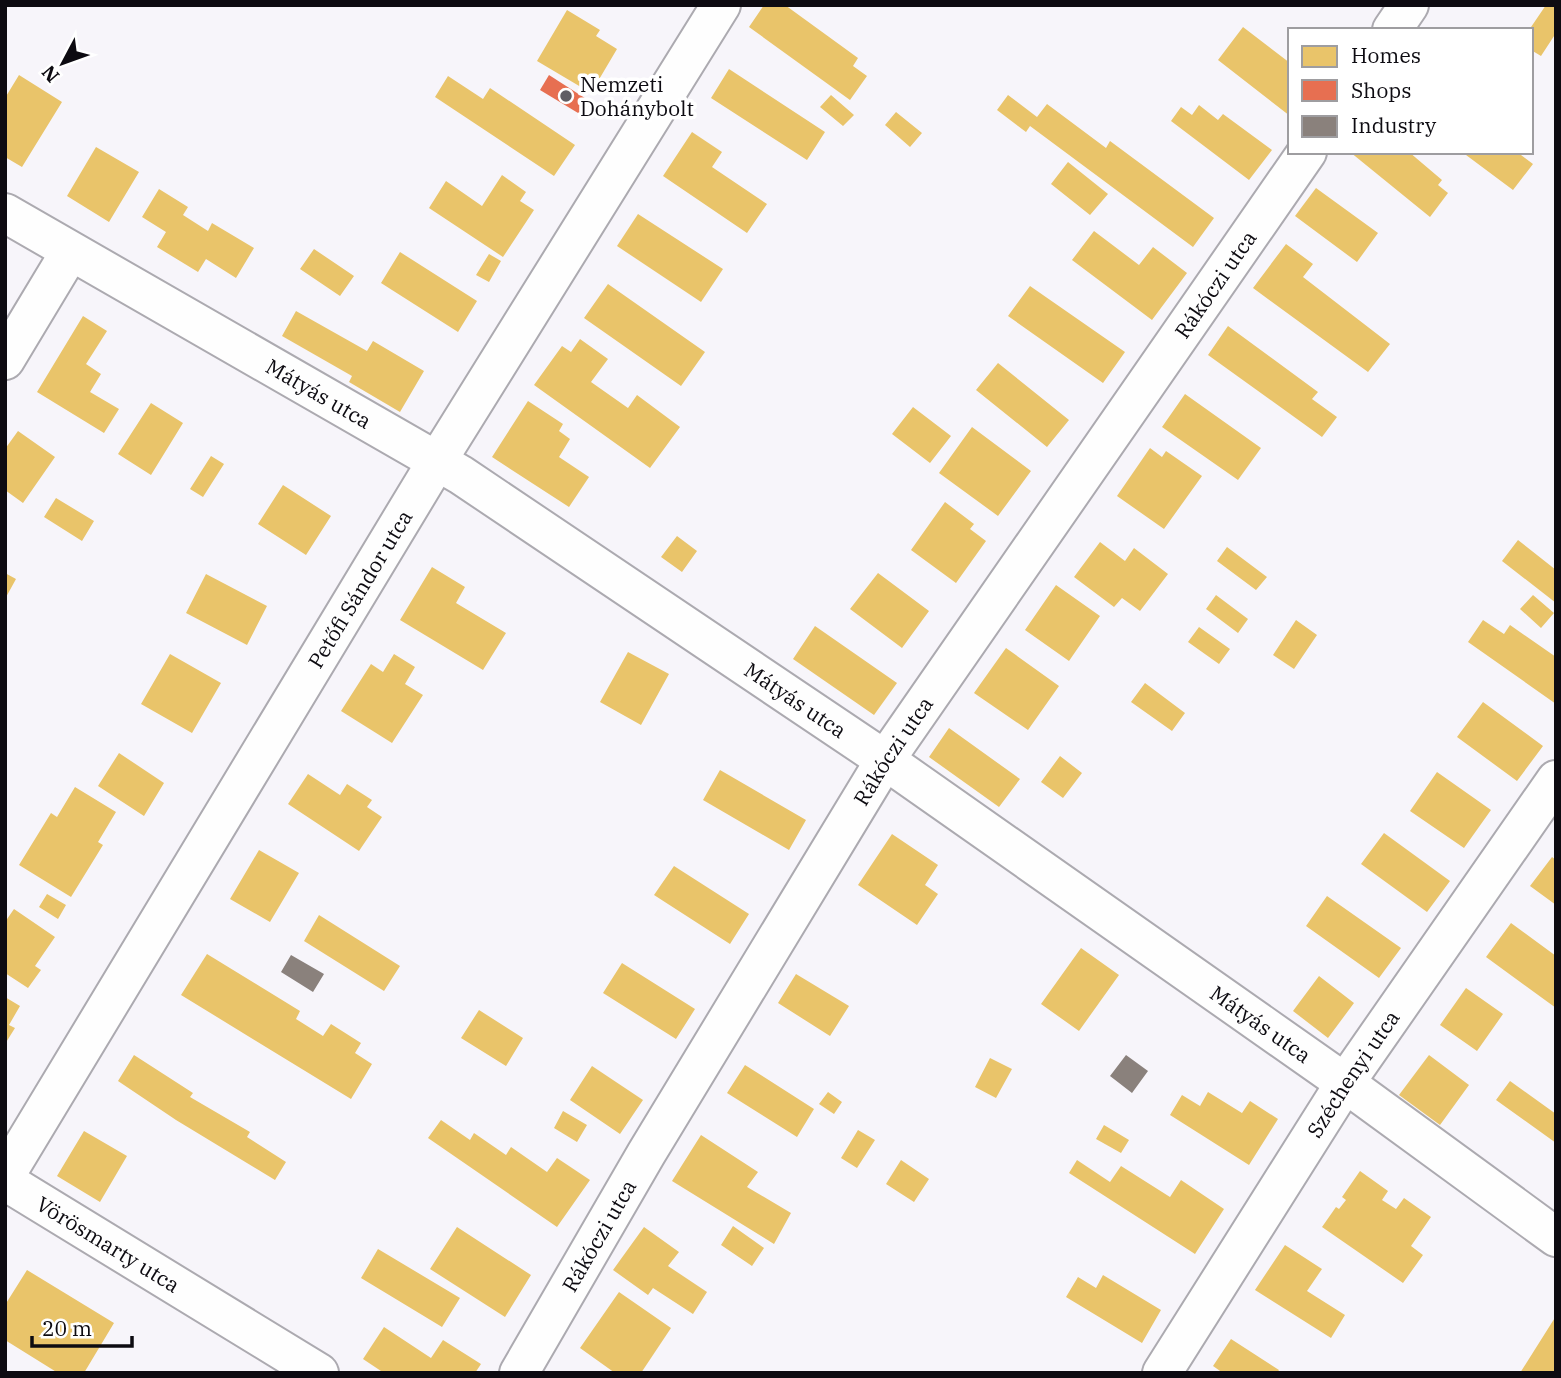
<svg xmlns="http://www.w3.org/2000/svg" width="1561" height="1378" font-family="'IBM Plex Serif',serif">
<rect width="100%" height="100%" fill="#f7f5fa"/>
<path fill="#e9c46a" d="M 764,5 L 785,5 L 858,58 L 853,66 L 867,76 L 850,100 L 749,27 Z
M 1546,5 L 1556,5 L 1556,33 L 1541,56 L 1531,50 L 1531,30 L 1529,30 Z
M 567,10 L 600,30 L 596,36 L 617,49 L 591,93 L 537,61 Z
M 1243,27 L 1290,63 L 1290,116 L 1218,60 Z
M 729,69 L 825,132 L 807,160 L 711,98 Z
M 19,75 L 62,102 L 22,167 L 5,157 L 5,98 Z
M 448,76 L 483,99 L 490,88 L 575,145 L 554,176 L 435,97 Z
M 831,95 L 854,115 L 843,126 L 820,107 Z
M 1008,95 L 1037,117 L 1047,104 L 1106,148 L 1110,141 L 1214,218 L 1193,247 L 1030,126 L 1026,132 L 997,110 Z
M 1199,105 L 1218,120 L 1223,114 L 1272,150 L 1249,180 L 1171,121 L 1181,107 L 1192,115 Z
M 896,112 L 922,133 L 910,147 L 885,125 Z
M 692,132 L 722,152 L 712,167 L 767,204 L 747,233 L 663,176 Z
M 96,147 L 139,172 L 109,222 L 67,196 Z
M 1350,152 L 1409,152 L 1442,180 L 1438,185 L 1448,193 L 1430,217 Z
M 1462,152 L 1517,152 L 1533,164 L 1513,190 Z
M 1068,162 L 1108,194 L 1090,215 L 1051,184 Z
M 502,175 L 526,192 L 520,201 L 534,210 L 503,257 L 429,208 L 446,181 L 482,206 Z
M 1316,188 L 1378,233 L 1357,262 L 1295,216 Z
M 159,189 L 188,207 L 183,215 L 208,231 L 212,223 L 254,248 L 236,278 L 206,259 L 198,272 L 157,247 L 166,232 L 142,217 Z
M 638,214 L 723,269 L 701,302 L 617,246 Z
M 1094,231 L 1139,265 L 1153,247 L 1187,273 L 1152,320 L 1072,260 Z
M 1286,244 L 1313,264 L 1303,277 L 1390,344 L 1368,372 L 1253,288 Z
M 314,249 L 354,276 L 340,296 L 300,269 Z
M 400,252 L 477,301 L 458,332 L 381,283 Z
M 489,254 L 501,261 L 489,282 L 476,275 Z
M 608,284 L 705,352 L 681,386 L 584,318 Z
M 1030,286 L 1125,352 L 1103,383 L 1008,316 Z
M 296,311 L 367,351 L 373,341 L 424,371 L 400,412 L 349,382 L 352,376 L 282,336 Z
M 83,316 L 107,331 L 86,364 L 101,374 L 90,392 L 119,409 L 104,433 L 37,392 Z
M 1228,326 L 1318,392 L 1312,399 L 1337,417 L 1322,437 L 1208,355 Z
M 580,339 L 608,359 L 591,382 L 628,408 L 637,395 L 680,427 L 650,468 L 534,385 L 562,346 L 571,352 Z
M 998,363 L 1069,420 L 1047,447 L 976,390 Z
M 1185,394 L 1261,448 L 1238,480 L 1162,427 Z
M 528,401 L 563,424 L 559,431 L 570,439 L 559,457 L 589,477 L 569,507 L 492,457 Z
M 151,403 L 183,423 L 151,475 L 118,454 Z
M 913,407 L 951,436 L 930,463 L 892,434 Z
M 972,427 L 1031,471 L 998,516 L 939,473 Z
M 18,431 L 55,457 L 23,503 L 5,490 L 5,449 Z
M 1150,448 L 1162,457 L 1166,451 L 1202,476 L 1164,529 L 1117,496 Z
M 211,456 L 224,464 L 203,497 L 190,489 Z
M 283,485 L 331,516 L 306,555 L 258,524 Z
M 56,498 L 94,521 L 82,541 L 44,517 Z
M 945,502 L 974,524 L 970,529 L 986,541 L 956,583 L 911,550 Z
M 677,536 L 697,551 L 682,572 L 661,557 Z
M 1518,540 L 1556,570 L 1556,603 L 1502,561 Z
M 1100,542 L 1125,561 L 1134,548 L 1168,574 L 1140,611 L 1122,598 L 1114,607 L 1074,577 Z
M 1227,547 L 1267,577 L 1256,590 L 1217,561 Z
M 432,567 L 465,587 L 456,603 L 506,633 L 483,670 L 400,620 Z
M 5,573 L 16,579 L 5,599 Z
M 878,573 L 929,611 L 902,648 L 850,609 Z
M 206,574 L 267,606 L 247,645 L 186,613 Z
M 1056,585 L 1100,616 L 1069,661 L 1025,630 Z
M 1216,595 L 1248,619 L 1238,633 L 1206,609 Z
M 1533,595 L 1554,613 L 1541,628 L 1520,609 Z
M 1296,620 L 1317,635 L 1294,669 L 1273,655 Z
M 1483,620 L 1504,634 L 1510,625 L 1556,657 L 1556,704 L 1468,642 Z
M 815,626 L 897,683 L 874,715 L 793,659 Z
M 1199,627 L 1230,649 L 1219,664 L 1188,642 Z
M 1006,648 L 1059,686 L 1028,730 L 974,693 Z
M 628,652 L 669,674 L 641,725 L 600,702 Z
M 170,654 L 221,683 L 192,733 L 141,704 Z
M 394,654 L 415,667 L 405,684 L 423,695 L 392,743 L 341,711 L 371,664 L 383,672 Z
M 1145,683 L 1185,713 L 1172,731 L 1131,702 Z
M 1483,702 L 1543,746 L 1517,781 L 1457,737 Z
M 949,728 L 1020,779 L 999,807 L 929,757 Z
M 119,753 L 164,783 L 144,816 L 98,786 Z
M 1060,756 L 1082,773 L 1063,798 L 1041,782 Z
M 720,770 L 806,820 L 789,850 L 703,800 Z
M 1437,772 L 1491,810 L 1464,848 L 1410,811 Z
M 308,774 L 340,795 L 347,784 L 372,800 L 367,807 L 382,817 L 359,851 L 288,804 Z
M 75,787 L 116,812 L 98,842 L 103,845 L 71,897 L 19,865 L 51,813 L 57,817 Z
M 1384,833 L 1450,881 L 1427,912 L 1361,864 Z
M 892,834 L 938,865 L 925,885 L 938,894 L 917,925 L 858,885 Z
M 259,850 L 299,873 L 270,922 L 230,899 Z
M 1552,857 L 1556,860 L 1556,905 L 1530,886 Z
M 674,866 L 749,914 L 730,944 L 654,895 Z
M 47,894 L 66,905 L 58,919 L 39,907 Z
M 1327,896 L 1401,948 L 1379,978 L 1306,926 Z
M 14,909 L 55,937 L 35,966 L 41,970 L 28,988 L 5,973 L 5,922 Z
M 319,915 L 400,966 L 384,991 L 304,941 Z
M 1511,923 L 1556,956 L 1556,1008 L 1486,957 Z
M 1081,948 L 1119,975 L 1079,1031 L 1041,1004 Z
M 207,954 L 300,1011 L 296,1019 L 323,1036 L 331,1024 L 361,1043 L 355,1053 L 372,1064 L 351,1099 L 181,995 Z
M 622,963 L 695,1009 L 676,1039 L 603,993 Z
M 796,974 L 849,1006 L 830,1036 L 778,1003 Z
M 1319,976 L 1354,1003 L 1328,1038 L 1293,1011 Z
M 1466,988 L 1503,1014 L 1477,1051 L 1440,1025 Z
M 5,997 L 20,1006 L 9,1025 L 15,1028 L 5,1044 Z
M 479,1010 L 523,1038 L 506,1066 L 461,1038 Z
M 134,1055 L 193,1093 L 190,1097 L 250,1132 L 247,1137 L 286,1162 L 275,1180 L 176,1120 L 118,1081 Z
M 1429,1055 L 1469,1085 L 1440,1125 L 1399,1095 Z
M 990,1058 L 1012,1069 L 996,1098 L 975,1087 Z
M 745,1065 L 814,1109 L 797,1137 L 727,1093 Z
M 592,1066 L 643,1100 L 620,1134 L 570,1100 Z
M 1510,1081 L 1556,1114 L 1556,1143 L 1496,1100 Z
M 828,1092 L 842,1102 L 834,1114 L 819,1104 Z
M 1208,1092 L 1242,1113 L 1250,1101 L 1278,1119 L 1249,1165 L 1170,1115 L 1182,1095 L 1200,1106 Z
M 563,1111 L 587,1125 L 577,1142 L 554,1128 Z
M 441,1120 L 470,1140 L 474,1133 L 506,1155 L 511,1147 L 547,1172 L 557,1158 L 590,1180 L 557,1227 L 428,1138 Z
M 1104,1125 L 1129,1140 L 1121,1153 L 1096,1139 Z
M 858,1130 L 875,1140 L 857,1168 L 841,1158 Z
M 84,1131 L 127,1156 L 100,1202 L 57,1176 Z
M 701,1135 L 758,1172 L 747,1187 L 791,1213 L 774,1244 L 672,1181 Z
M 901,1160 L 929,1179 L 914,1202 L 886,1184 Z
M 1077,1160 L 1110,1182 L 1121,1166 L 1170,1197 L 1181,1180 L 1224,1209 L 1195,1254 L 1069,1173 Z
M 1360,1171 L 1388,1191 L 1382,1200 L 1396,1209 L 1404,1198 L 1431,1217 L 1411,1246 L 1423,1255 L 1403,1283 L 1322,1227 L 1336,1207 L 1339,1209 L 1346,1200 L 1342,1197 Z
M 733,1226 L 764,1248 L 752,1266 L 721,1245 Z
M 457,1227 L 531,1275 L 505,1317 L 430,1269 Z
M 644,1227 L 679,1252 L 668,1266 L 707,1292 L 693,1314 L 653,1288 L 648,1295 L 613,1270 Z
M 1285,1245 L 1322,1269 L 1307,1291 L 1345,1315 L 1331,1338 L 1255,1290 Z
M 378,1249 L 460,1298 L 442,1327 L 361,1278 Z
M 27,1270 L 114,1323 L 84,1373 L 58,1373 L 5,1340 L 5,1305 Z
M 1103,1275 L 1161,1310 L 1142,1343 L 1066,1297 L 1078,1277 L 1096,1288 Z
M 619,1292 L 671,1328 L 641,1373 L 615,1373 L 580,1348 Z
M 1556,1316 L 1556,1373 L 1520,1373 Z
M 384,1327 L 431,1358 L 443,1340 L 481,1364 L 475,1373 L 384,1373 L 363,1359 Z
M 1231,1339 L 1279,1370 L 1277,1373 L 1223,1373 L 1213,1366 Z"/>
<path fill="#e76f51" d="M 549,75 L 591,102 L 583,116 L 540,90 Z"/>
<path fill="#8a817c" d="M 291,955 L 324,974 L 313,992 L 281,972 Z
M 1126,1055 L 1148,1071 L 1132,1093 L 1110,1076 Z"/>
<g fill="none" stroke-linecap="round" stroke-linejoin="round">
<defs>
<g id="minor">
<path d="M 1392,30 L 1409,5"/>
<path id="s1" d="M 5,213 L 461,475 L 885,760 L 1345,1083 L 1556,1237"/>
<path d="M 5,360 L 70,252"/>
<path id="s2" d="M 5,1181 L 319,1373"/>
<path id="s3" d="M 519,1373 L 646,1154 L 885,760 L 1307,152"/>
<path id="s4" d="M 1162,1373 L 1345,1083 L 1556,780"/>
</g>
<g id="major">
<path id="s5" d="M 5,1176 L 437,461 L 721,5"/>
</g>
</defs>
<use href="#minor" stroke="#acaab0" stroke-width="42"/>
<use href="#major" stroke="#acaab0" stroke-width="42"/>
<use href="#minor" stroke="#fefefe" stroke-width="38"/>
<use href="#major" stroke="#fefefe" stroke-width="38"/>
</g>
<circle fill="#5f5d63" stroke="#fff" stroke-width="2.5" cx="566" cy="96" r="7"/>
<g text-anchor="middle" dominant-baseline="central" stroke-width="7" stroke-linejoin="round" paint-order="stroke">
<g font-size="21" fill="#0d0b11" stroke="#fff" text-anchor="start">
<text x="580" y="84">Nemzeti<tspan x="580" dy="24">Dohánybolt</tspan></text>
</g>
<g font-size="21" fill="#0d0b11" stroke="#fff">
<text stroke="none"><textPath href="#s3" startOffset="1293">Rákóczi utca</textPath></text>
<text stroke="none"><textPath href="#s1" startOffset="362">Mátyás utca</textPath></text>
<text stroke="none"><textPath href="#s5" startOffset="686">Petőfi Sándor utca</textPath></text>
<text stroke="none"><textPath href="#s1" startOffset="929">Mátyás utca</textPath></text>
<text stroke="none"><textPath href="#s3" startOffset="726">Rákóczi utca</textPath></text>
<text stroke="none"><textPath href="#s1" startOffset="1496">Mátyás utca</textPath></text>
<text stroke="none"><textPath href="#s4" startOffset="355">Széchenyi utca</textPath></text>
<text stroke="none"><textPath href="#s3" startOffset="159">Rákóczi utca</textPath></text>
<text stroke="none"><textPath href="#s2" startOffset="121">Vörösmarty utca</textPath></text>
</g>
</g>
<rect width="1561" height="1378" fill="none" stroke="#0d0b11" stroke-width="14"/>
<rect x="1288" y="28" width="245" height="126" fill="#ffffff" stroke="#9e9da0" stroke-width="2"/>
<rect x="1302" y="46" width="35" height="21" fill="#e9c46a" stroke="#9e9da0" stroke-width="2"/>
<text x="1351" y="63" font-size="21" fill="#0d0b11">Homes</text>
<rect x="1302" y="80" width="35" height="21" fill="#e76f51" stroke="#9e9da0" stroke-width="2"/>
<text x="1351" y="98" font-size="21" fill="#0d0b11">Shops</text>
<rect x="1302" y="116" width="35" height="21" fill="#8a817c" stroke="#9e9da0" stroke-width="2"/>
<text x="1351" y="133" font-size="21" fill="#0d0b11">Industry</text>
<g transform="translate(63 63) rotate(229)" stroke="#ffffff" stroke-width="5" paint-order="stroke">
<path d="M0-5L12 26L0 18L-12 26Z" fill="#0d0b11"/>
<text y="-10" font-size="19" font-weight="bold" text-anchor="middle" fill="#0d0b11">N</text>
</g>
<path d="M32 1336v10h100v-10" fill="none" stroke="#0d0b11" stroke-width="3.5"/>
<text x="42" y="1336" font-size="21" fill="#0d0b11" stroke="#ffffff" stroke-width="5" paint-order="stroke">20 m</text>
</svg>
